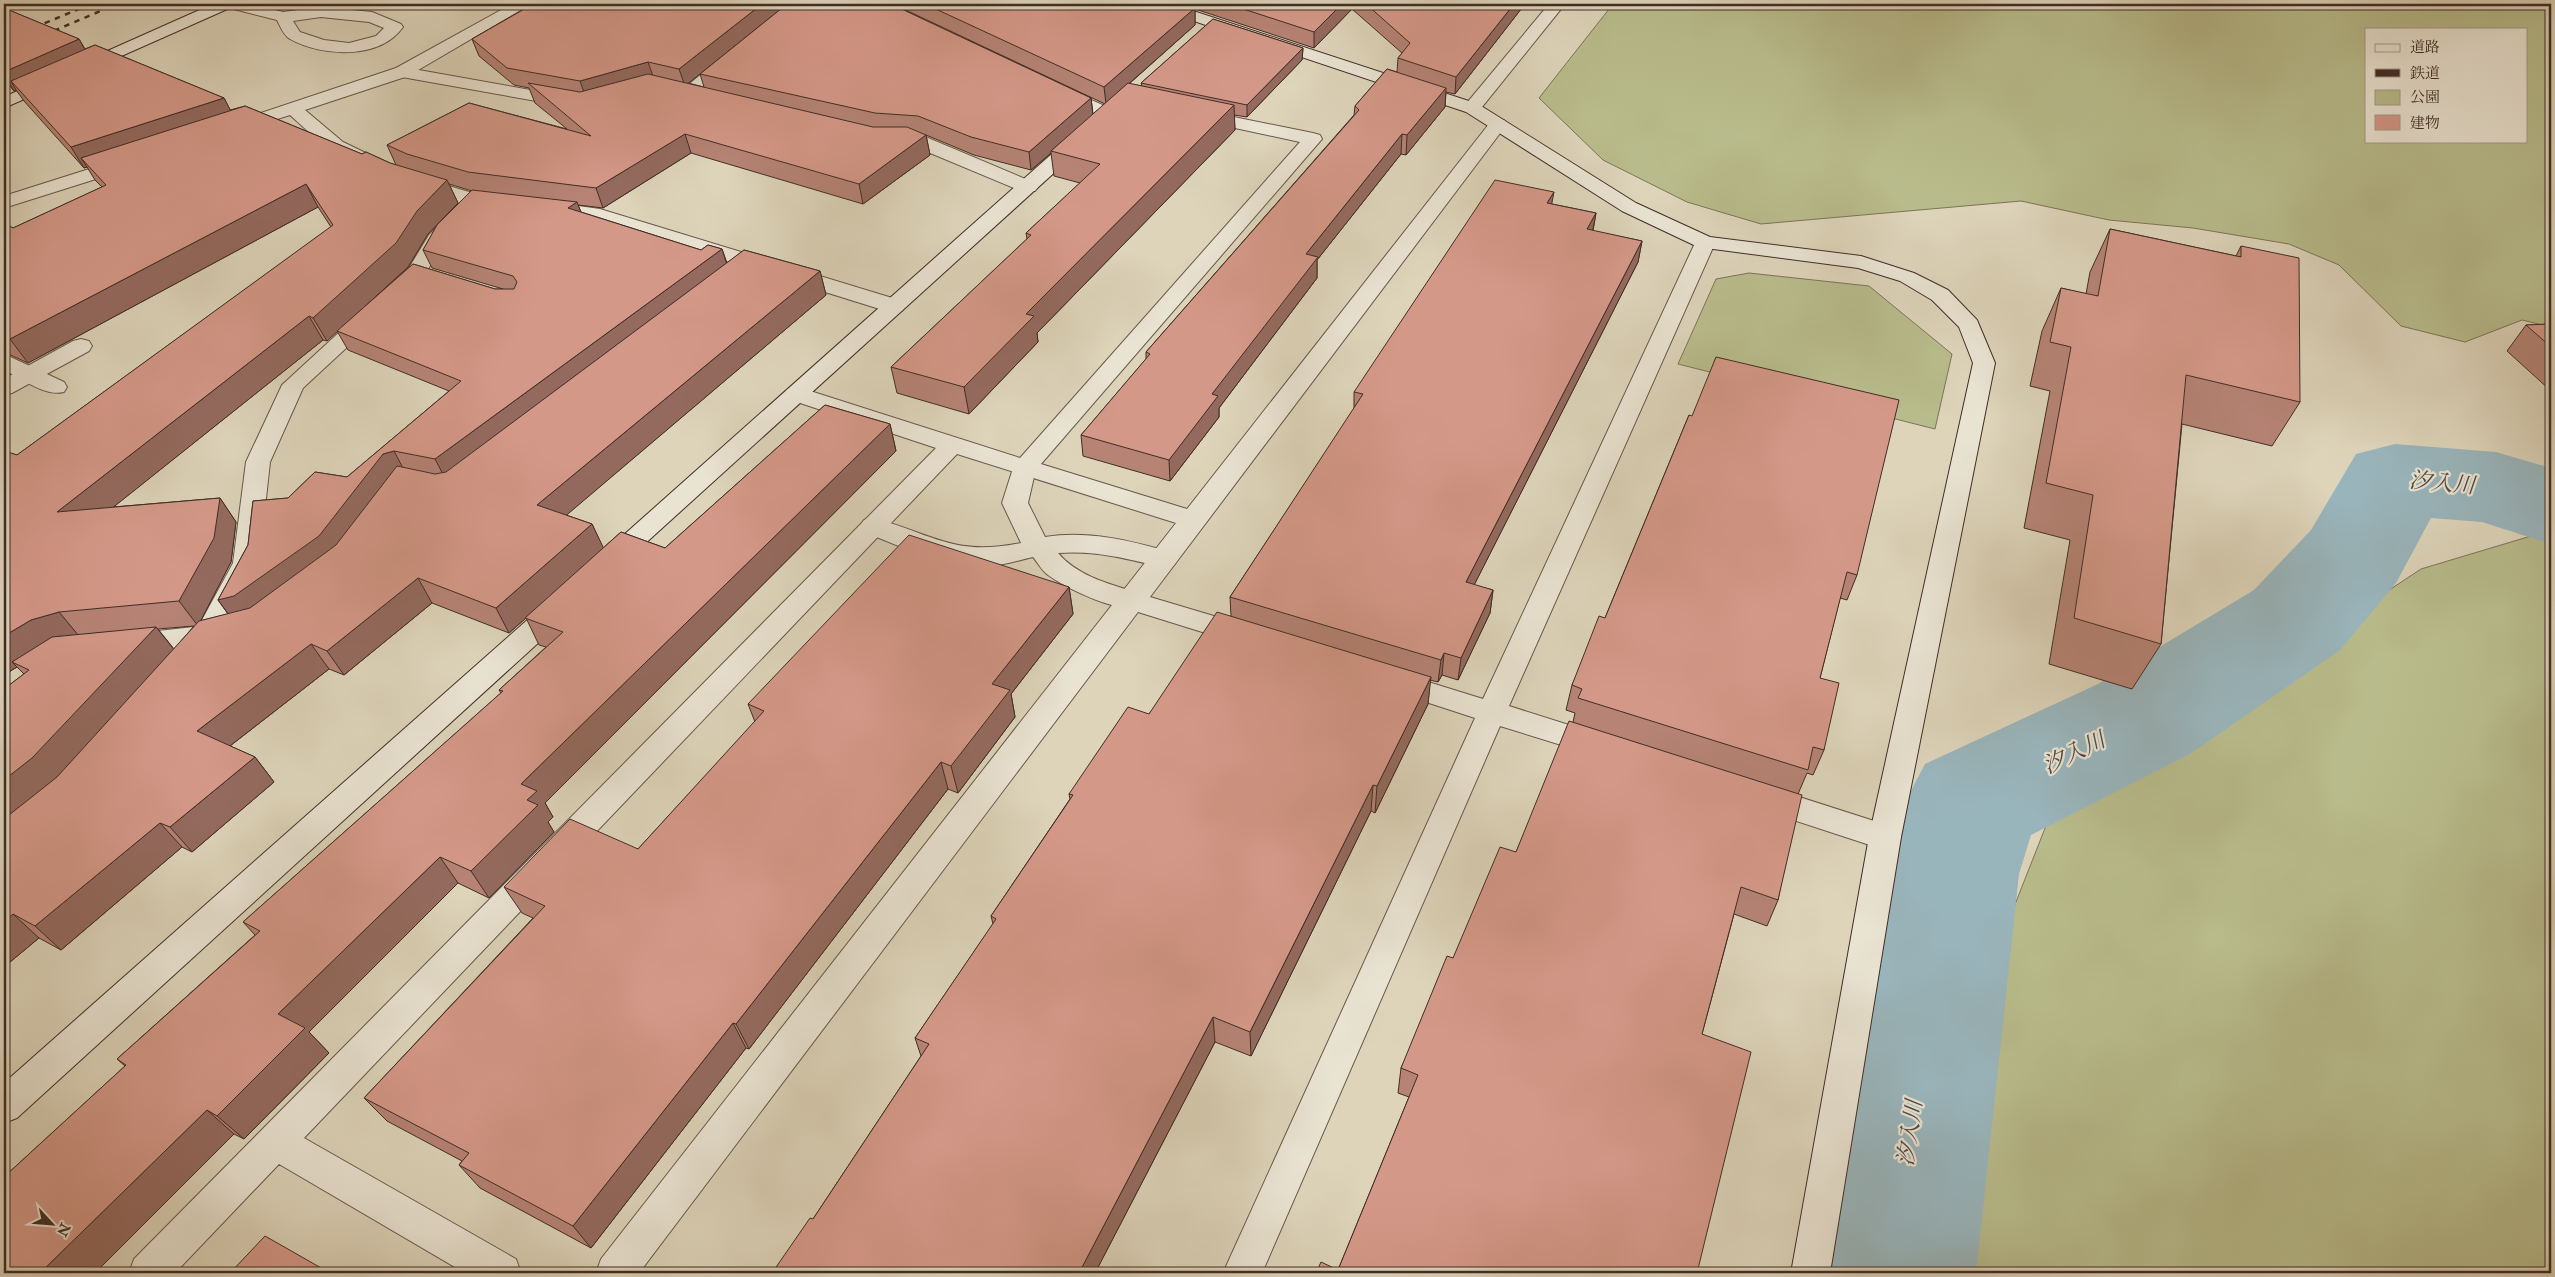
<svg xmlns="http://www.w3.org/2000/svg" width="2555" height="1277" font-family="'IM FELL Double Pica','Noto Serif JP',serif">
<rect width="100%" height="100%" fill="#ddd4ba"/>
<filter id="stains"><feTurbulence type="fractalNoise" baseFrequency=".004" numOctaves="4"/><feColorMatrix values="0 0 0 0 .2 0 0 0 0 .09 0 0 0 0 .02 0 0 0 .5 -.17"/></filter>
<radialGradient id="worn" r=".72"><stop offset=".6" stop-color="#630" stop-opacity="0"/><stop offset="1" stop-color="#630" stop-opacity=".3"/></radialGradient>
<path fill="#b8bb8b" stroke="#7c7458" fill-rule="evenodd" d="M 1613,4 L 2551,4 L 2551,327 L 2522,320 L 2465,342 L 2401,326 L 2339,265 L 2289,244 L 2193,228 L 2109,220 L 2021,201 L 1761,224 L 1687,202 L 1603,160 L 1539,98 ZM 2366,29 L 2526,29 L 2526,141 L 2366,141 Z
M 1749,273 L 1869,286 L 1952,354 L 1935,429 L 1678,364 L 1716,279 Z
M 2551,530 L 2551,1273 L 1956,1273 L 1975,1006 L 2051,813 L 2421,569 Z"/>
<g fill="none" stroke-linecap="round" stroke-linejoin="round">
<path fill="#99b5bc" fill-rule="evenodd" d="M 2395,444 L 2496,452 L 2551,468 L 2551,544 L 2482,522 L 2431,518 L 2396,583 L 2340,650 L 2190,754 L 2031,835 L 2019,874 L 1976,1273 L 1802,1273 L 1877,874 L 1905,802 L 1925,764 L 2098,684 L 2254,590 L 2311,530 L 2356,454 Z"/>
<defs>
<path id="lane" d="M 224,4 L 250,4 L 283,12 L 321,7 L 372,12 L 401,24 L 403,27 C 380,60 322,57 290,39 C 284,36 280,26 277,20 L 226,7 ZM 321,17 L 369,22 L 384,28 L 376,36 L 349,43 L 324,40 L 300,32 L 293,21 Z
M 732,53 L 738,54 L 740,58 L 738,62 L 694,98 L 682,98 L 679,94 L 682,90 L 726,54 Z
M 402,67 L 570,97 L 576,98 L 579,102 L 576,106 L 570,107 L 396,76 L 393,72 L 396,68 Z
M 891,133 L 921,135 L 1035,183 L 1038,187 L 1035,191 L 1021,191 L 911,145 L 884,143 L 882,139 L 884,135 Z
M 81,339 L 89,341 L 92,346 L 89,351 L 12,393 L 4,395 L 4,379 L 73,341 Z
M 1024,460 L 1033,462 L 1036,468 L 1028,503 L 1045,537 C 1089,530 1132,541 1174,553 L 1178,559 L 1174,565 L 1165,568 C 1129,559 1095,550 1058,553 C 1078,577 1113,585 1142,594 L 1146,601 L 1142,608 C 1120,614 1067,589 1048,575 C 1042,571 1038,563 1033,557 C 1016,561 998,567 979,566 C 940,566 900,546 864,532 L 860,526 L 864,520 L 873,518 C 933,534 954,557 1021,543 L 1002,503 L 1015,462 Z
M 220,624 L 230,627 L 234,634 L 230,641 L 207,647 L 131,654 L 121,651 L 117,644 L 121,637 L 131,634 Z"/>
<path id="street" d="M 512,4 L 531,4 L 408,76 L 305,110 L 343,142 L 372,156 L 374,160 L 372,164 C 346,170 308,131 290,115 L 234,133 L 228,132 L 225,128 L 228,124 L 396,68 Z
M 1549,4 L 1565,4 L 1478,112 L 1466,112 L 1463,108 L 1466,104 Z
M 1057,85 L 1114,110 L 1117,114 L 1114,118 L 1102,118 L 1051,94 L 1048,90 L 1051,86 Z
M 1199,110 L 1313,133 L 1320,135 L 1322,139 L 1041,464 L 1187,509 L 1492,120 L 1504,120 L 1507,124 L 1150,597 L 1254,628 L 1258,635 L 1254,642 L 1244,645 L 1138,612 L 639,1273 L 596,1273 L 601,1259 L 1176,523 L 957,454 L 304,1138 L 516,1259 L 521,1273 L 465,1273 L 279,1164 L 175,1273 L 129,1273 L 134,1259 L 936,448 L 788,399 L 784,394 L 788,389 L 796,387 L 804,389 L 1020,458 L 1300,142 L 1193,119 L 1190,115 L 1193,111 Z
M 127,157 L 134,159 L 136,163 L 134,167 L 4,208 L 4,196 Z
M 418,177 L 476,194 L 509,199 L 512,203 L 509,207 C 479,215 440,196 411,187 L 408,183 L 411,179 Z
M 543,201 L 600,209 L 902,301 L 905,306 L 902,311 L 894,312 L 886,311 L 591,219 L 536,211 L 533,207 L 536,203 Z
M 449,220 L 456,222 L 459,226 L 444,242 L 424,276 L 303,388 L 270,462 L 259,563 L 217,644 C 208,655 203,658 189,654 L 185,647 L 196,631 L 233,563 L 246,462 L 282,385 L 409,268 L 429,235 L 442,222 Z
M 1705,237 L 1712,239 L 1715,243 L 1509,706 L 1610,738 L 1615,746 L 1610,754 L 1600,757 L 1500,726 L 1262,1273 L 1223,1273 L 1475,718 L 1383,688 L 1379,681 L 1383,674 L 1393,671 L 1483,699 L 1695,243 L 1698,239 Z
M 4,354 L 64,382 L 67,387 L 64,392 C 45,397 21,378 4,370 Z
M 1765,786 L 1896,828 L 1901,837 L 1896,846 L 1885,850 L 1754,807 L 1750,798 L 1754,789 Z"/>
<path id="secondary" d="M 213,4 L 234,4 L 232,7 L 4,108 L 4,97 Z
M 1150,4 L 1172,4 L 1478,104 L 1636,203 L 1710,237 L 1861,256 L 1914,273 L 1948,290 L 1977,320 L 1995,363 L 1901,837 L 1830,1273 L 1791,1273 L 1869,837 L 1973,363 L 1959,327 L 1932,300 L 1900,281 L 1858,268 L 1698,247 L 1622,211 L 1466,112 L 1152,7 Z
M 1080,133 L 1087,135 L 1089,139 L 1087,143 L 617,569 L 608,572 L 599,569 L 595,563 L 599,557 L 1073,135 Z
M 561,597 L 571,599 L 574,606 L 571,613 L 17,1118 L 4,1123 L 4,1083 L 551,599 Z"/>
</defs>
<use href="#lane" stroke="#68574b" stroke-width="2"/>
<use href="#street" stroke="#68574b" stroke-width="2"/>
<use href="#secondary" stroke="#412d26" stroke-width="2"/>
<use href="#lane" fill="#e9e3d2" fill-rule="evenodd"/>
<use href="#street" fill="#e9e3d2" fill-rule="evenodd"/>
<use href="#secondary" fill="#e9e3d2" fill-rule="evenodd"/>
<path stroke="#412d26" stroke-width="2.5" stroke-dasharray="5.5 5.5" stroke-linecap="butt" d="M 44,35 L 117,4
M 4,40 L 91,4"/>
</g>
<path fill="#b68375" stroke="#412d26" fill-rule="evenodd" d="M 533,4 L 891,4 L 1091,98 L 1093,114 L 1105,104 L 893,4 L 1525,4 L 1455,94 L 1446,92 L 1445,107 L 1406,155 L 1401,154 L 1317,260 L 1317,278 L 1219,408 L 1219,417 L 1170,481 L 1083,456 L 1081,435 L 1146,359 L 1146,352 L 1354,115 L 1355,106 L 1387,69 L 1397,72 L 1398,58 L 1402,53 L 1352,9 L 1314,48 L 1195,9 L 1195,25 L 1129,84 L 1142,86 L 1141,83 L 1213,19 L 1303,48 L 1302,60 L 1247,117 L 1234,115 L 1235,130 L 1037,333 L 1038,342 L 969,414 L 897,393 L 891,367 L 1027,239 L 1026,233 L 1080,183 L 1054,176 L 1051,153 L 1031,170 L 974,155 L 926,135 L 930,155 L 863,204 L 691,153 L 603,208 L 578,205 L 581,212 L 701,250 L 708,245 L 722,249 L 727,263 L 744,250 L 820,271 L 826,295 L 566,515 L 592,524 L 603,548 L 621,532 L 665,548 L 825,405 L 890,424 L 896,451 L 545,803 L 553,817 L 548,822 L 554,832 L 489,898 L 458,883 L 309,1032 L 329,1053 L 244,1139 L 234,1134 L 95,1273 L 18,1273 L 4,1264 L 4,1177 L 125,1066 L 117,1059 L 255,935 L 243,922 L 501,693 L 499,690 L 546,647 L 539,645 L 526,618 L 509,633 L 432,603 L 344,675 L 329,669 L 230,746 L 255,757 L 274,782 L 192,852 L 182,847 L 61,950 L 39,938 L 4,967 L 4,689 L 24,674 L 17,667 L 7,673 L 4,672 L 4,451 L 17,455 L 331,227 L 318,207 L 28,363 L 4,352 L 4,223 L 13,228 L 102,187 L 95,180 L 87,167 L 84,168 L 24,101 L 16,90 L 14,91 L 4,79 L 4,8 L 79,39 L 85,49 L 95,45 L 224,98 L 230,110 L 245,106 L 362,154 L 366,152 L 390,163 L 396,165 L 387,145 L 469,103 L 567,129 L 535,103 L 529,88 L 514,85 L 479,56 L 472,39 ZM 742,40 L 700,74 L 704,87 L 688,83 ZM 449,184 L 472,191 L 437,225 L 423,250 L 432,268 L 503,289 L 495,289 L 413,264 L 344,325 L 408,267 L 428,234 L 458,203 ZM 337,331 L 348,350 L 449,391 L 347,477 L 315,472 L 288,498 L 253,501 L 248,545 L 218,600 L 228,614 L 200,621 L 231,562 L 236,522 L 220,498 L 113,507 L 323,340 L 327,341 ZM 194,626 L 174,649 L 158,629 Z
M 1552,204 L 1596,213 L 1593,231 L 1642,241 L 1638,262 L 1474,585 L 1493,590 L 1490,613 L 1458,680 L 1442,675 L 1438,682 L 1430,680 L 1428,704 L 1375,813 L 1371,811 L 1251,1056 L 1215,1042 L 1095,1273 L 772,1273 L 813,1219 L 921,1056 L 915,1038 L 993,924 L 991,916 L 1070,799 L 1069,794 L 1149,714 L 1231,616 L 1230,597 L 1354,409 L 1354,392 Z
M 2110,229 L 2236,256 L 2241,246 L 2300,402 L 2272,446 L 2182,424 L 2161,644 L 2132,689 L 2049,664 L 2070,540 L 2024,528 L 2050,391 L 2030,386 L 2042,331 L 2061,288 L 2086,294 L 2090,272 Z
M 2551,324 L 2551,391 L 2507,351 L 2526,325 Z
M 1689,415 L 1857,575 L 1847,600 L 1840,598 L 1820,678 L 1824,750 L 1813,775 L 1807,773 L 1798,794 L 1778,900 L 1767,926 L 1734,914 L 1702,1034 L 1338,1270 L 1409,1097 L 1398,1093 L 1401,1068 L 1453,958 L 1516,852 L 1573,722 L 1575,713 L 1566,710 L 1572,685 L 1605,618 Z
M 1069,587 L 1073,614 L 1011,694 L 1015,717 L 958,793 L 948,789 L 749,1049 L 746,1048 L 591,1248 L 480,1188 L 459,1165 L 462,1161 L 387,1121 L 364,1098 L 533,918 L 522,913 L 504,887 L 638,849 L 755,722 L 748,704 Z"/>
<path fill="#946a5f" stroke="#412d26" d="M 762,4 L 787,4 L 685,86 L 679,69 Z
M 1342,4 L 1353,4 L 1352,9 L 1314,48 L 1314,32 Z
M 1514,4 L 1525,4 L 1455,94 L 1456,77 Z
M 1195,8 L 1195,25 L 1106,104 L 1104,87 Z
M 79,39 L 89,57 L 11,81 L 16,90 L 14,91 L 4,75 L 4,72 Z
M 1303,48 L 1302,60 L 1247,117 L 1247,105 Z
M 648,62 L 654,79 L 586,98 L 580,81 Z
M 1446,88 L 1445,107 L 1406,155 L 1407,135 Z
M 224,98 L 235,119 L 81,158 L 87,167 L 84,168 L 71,147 Z
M 1091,98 L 1093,116 L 1051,151 L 1051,153 L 1031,170 L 1029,152 Z
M 1234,105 L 1235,130 L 1037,333 L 1038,342 L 969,414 L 964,387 L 1026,314 Z
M 685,134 L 691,153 L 603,208 L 596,188 Z
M 1402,134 L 1401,154 L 1317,260 L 1317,278 L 1219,408 L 1219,417 L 1170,481 L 1169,460 L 1212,394 L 1306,254 Z
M 926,135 L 930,155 L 863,204 L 859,184 Z
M 447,180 L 458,203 L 428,234 L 408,267 L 327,341 L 313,318 Z
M 306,184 L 318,207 L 28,363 L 10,339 Z
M 1554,192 L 1550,213 L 1547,203 Z
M 577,202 L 584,220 L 568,208 Z
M 1596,213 L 1592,234 L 1587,229 Z
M 1642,241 L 1638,262 L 1464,605 L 1466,582 Z
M 722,249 L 728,268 L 445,478 L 435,459 Z
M 820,271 L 826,295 L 549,530 L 537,505 Z
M 309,316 L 323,340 L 76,537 L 57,512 Z
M 4,369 L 8,374 L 4,376 Z
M 890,424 L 896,451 L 545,803 L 553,817 L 548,822 L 554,832 L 489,898 L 471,871 L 527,800 L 521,784 Z
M 394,451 L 404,470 L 331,555 L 247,615 L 232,619 L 218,600 L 383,454 Z
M 220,498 L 236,522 L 231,562 L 198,626 L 179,601 Z
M 592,524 L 604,549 L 509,633 L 496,608 Z
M 418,578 L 432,603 L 344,675 L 327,651 Z
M 1069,587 L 1073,614 L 1011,694 L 1015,717 L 958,793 L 951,766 L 992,684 Z
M 1493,590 L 1490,613 L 1458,680 L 1461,658 Z
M 59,612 L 79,636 L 12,662 L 17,667 L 7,673 L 4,670 L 4,636 L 31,620 Z
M 156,627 L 176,652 L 56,783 L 4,824 L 4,780 Z
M 311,644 L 329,669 L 217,756 L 197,731 Z
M 1444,653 L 1442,675 L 1438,682 L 1441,660 Z
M 1431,677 L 1428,704 L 1375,813 L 1377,786 Z
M 255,757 L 274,782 L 192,852 L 170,827 Z
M 941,762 L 948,789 L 749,1049 L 736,1024 Z
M 1373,785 L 1371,811 L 1251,1056 L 1250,1032 Z
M 160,823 L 182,847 L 61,950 L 35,926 Z
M 440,857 L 458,883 L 309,1032 L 329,1053 L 244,1139 L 217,1116 L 278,1014 Z
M 13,914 L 39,938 L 4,967 L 4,922 Z
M 1213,1017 L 1215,1042 L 1095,1273 L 1079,1273 Z
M 733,1023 L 746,1048 L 591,1248 L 573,1226 Z
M 207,1110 L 234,1134 L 95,1273 L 40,1273 Z"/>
<path fill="#d49888" stroke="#412d26" d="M 533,4 L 762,4 L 679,69 L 648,62 L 580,81 L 507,68 L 472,39 Z
M 787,4 L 891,4 L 1091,98 L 1029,152 L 971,137 L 918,116 L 875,113 L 700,74 Z
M 925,4 L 1183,4 L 1195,8 L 1104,87 Z
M 1228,4 L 1342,4 L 1314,32 Z
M 1366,4 L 1514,4 L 1456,77 L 1398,58 L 1410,43 Z
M 4,8 L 79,39 L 4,72 Z
M 1213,19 L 1303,48 L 1247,105 L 1141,83 Z
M 95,45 L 224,98 L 71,147 L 11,81 Z
M 1387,69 L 1446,88 L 1407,135 L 1402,134 L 1306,254 L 1318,257 L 1212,394 L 1218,396 L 1169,460 L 1081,435 L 1150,354 L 1146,352 L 1359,110 L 1355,106 Z
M 648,74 L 873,127 L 907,127 L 926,135 L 859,184 L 685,134 L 596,188 L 468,172 L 407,154 L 387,145 L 469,103 L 591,136 L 528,83 L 580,92 Z
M 1128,83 L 1234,105 L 1026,314 L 1034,316 L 964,387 L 891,367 L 1031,235 L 1026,233 L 1100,164 L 1051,151 Z
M 245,106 L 362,154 L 366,152 L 390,163 L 447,180 L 417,211 L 396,243 L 313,318 L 309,316 L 57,512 L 220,498 L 214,538 L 179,601 L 59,612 L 31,620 L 4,636 L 4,451 L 17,455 L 333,225 L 306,184 L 10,339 L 4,336 L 4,223 L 13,228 L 106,185 L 81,158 Z
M 1495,180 L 1554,192 L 1547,203 L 1596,213 L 1587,229 L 1642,241 L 1466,582 L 1493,590 L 1461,658 L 1444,653 L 1441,660 L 1230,597 L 1363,394 L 1354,392 Z
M 472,190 L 577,202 L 568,208 L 701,250 L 708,245 L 722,249 L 435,459 L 394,451 L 383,454 L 319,536 L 234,596 L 218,600 L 248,545 L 253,501 L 288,498 L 315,472 L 347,477 L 461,381 L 337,331 L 413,264 L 495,289 L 514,289 L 517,282 L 513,276 L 423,250 L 437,225 Z
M 2110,229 L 2241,257 L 2241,246 L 2299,258 L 2300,402 L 2186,375 L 2161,644 L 2074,618 L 2093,495 L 2046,483 L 2071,347 L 2050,342 L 2061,288 L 2098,296 Z
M 744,250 L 820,271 L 537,505 L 592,524 L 496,608 L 418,578 L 327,651 L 311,644 L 197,731 L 255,757 L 170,827 L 160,823 L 35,926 L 13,914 L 4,922 L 4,819 L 57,777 L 199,621 L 250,608 L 336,545 L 397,466 L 435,474 L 446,472 Z
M 2551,324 L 2551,347 L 2526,325 Z
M 1716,357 L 1899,400 L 1857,575 L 1847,572 L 1820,678 L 1839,683 L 1824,750 L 1813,747 L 1808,770 L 1578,698 L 1582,689 L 1572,685 L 1599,616 L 1605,618 L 1689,415 L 1692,416 Z
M 825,405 L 890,424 L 521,784 L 537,791 L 527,800 L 538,805 L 471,871 L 440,857 L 278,1014 L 305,1028 L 217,1116 L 207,1110 L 40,1273 L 18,1273 L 4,1264 L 4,1177 L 126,1065 L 117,1059 L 260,931 L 243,922 L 503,691 L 499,690 L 563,632 L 525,618 L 621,532 L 665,548 Z
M 909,535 L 1069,587 L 992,684 L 1010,690 L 951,766 L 941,762 L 736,1024 L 733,1023 L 573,1226 L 459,1165 L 469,1153 L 364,1098 L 545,906 L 504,887 L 570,819 L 638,849 L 764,711 L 748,704 Z
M 1217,612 L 1431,677 L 1377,786 L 1373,785 L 1250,1032 L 1213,1017 L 1079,1273 L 772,1273 L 810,1218 L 813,1219 L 929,1044 L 915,1038 L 996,919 L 991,916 L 1073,795 L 1069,794 L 1128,707 L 1149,714 Z
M 156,627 L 32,758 L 4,780 L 4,689 L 29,670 L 12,662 L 52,637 Z
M 1569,721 L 1802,795 L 1778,900 L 1741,887 L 1702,1034 L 1751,1052 L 1697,1273 L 1316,1273 L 1321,1262 L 1338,1270 L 1418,1075 L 1401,1068 L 1447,956 L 1453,958 L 1500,847 L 1516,852 Z
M 265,1236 L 330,1273 L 230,1273 Z"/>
<g text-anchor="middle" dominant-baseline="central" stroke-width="4.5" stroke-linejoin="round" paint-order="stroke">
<g font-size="22" font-style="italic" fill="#534844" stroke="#e9e3d2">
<text transform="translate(2442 483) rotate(5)">汐入川</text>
<text transform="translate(2074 753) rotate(-26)">汐入川</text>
<text transform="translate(1910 1133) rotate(-82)">汐入川</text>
</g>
</g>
<rect width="2555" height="1277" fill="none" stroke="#ddd4ba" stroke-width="20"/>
<rect x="5" y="5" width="2545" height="1267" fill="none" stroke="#412d26" stroke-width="2.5"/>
<rect x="10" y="10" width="2535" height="1257" fill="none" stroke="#412d26"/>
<rect x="2365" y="28" width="162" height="115" fill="#e9e3d2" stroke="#a69a8d"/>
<rect x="2375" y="44" width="25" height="8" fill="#e9e3d2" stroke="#a69a8d"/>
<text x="2410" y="52" font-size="15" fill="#412d26">道路</text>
<rect x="2375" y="69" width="25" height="8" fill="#412d26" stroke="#a69a8d"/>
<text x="2410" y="78" font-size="15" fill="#412d26">鉄道</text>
<rect x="2375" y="90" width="25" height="15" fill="#b8bb8b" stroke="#a69a8d"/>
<text x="2410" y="102" font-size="15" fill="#412d26">公園</text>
<rect x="2375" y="115" width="25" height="15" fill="#d49888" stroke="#a69a8d"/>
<text x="2410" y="128" font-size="15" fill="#412d26">建物</text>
<g transform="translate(52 1224) rotate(116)" stroke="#e9e3d2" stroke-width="4" paint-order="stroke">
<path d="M0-4L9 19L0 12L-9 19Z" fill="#412d26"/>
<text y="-8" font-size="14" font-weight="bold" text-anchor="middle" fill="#412d26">N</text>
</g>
<rect width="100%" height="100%" filter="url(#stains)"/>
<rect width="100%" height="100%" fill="url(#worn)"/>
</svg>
